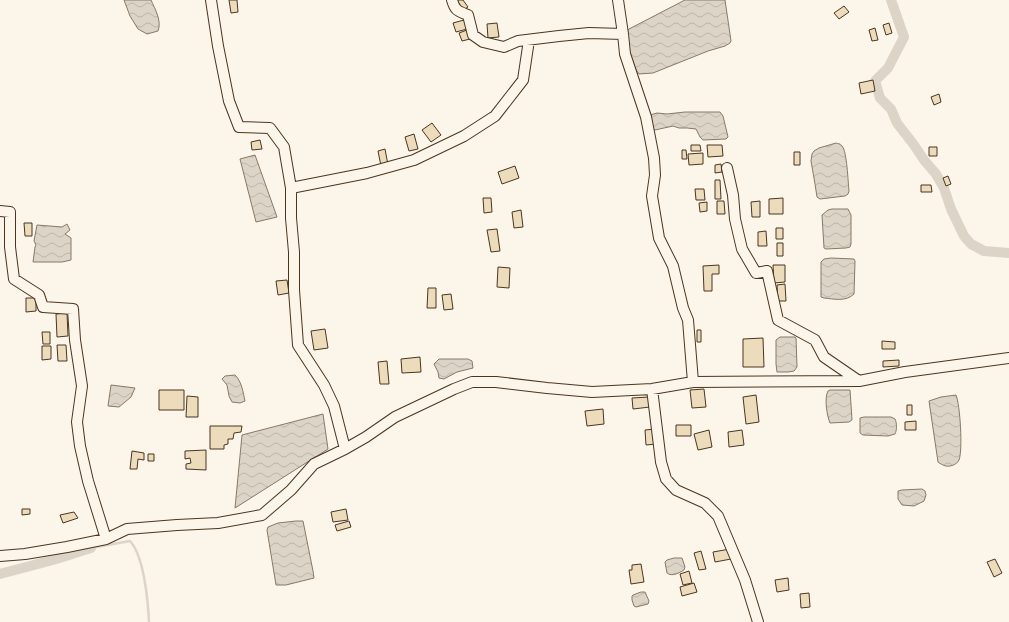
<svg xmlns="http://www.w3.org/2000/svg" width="1009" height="622" font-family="Quicksand,sans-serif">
<defs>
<pattern id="water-waves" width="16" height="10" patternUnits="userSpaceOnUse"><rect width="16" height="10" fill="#dcd4c6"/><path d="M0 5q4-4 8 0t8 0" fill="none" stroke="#beb7aa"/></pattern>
</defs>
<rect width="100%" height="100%" fill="#fbf6e9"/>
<path fill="url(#water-waves)" stroke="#887966" d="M 124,0 L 151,0 C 155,9 162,21 158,31 L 147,34 L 138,29 L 130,16 Z
M 685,0 L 725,0 L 731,41 L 730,43 L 725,46 L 708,51 L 653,73 L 639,74 C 633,68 626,42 625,33 L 629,29 Z
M 685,112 L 720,112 L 723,116 L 728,137 L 726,139 L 703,140 L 700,137 L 696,129 L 687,128 L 679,128 L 673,126 L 655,130 L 651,126 L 650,115 L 657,113 L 667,114 Z
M 836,143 C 838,144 840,143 842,146 C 847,151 848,182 849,191 L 848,194 L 845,196 L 820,199 L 817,197 L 815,184 L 811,161 L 812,154 L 814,151 L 819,148 Z
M 255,155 L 277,217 L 256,222 L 240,159 Z
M 832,209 L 848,209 L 851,215 L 851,244 L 850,247 L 846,248 L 826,249 L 824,248 L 822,215 L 828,210 Z
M 67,224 L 70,230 L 65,234 L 71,238 L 71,260 L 62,262 L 33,262 L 35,247 L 36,245 L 34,241 L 37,225 L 62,227 Z
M 831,258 L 854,259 L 855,261 L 854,294 C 846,302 834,299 824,298 L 821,297 L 821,262 L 824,259 Z
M 780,337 L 795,337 L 796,338 L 797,367 L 794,371 L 788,372 L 777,372 L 776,364 L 776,340 Z
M 439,359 L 468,359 L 472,361 L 473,368 L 457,372 L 444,379 L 439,378 L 438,372 L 434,364 Z
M 235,375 C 242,382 243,392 245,401 L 240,403 L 232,402 L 229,396 L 227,385 L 222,379 L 225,376 Z
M 111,385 L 135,388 L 131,397 L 119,407 L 108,406 Z
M 830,390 L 850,390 L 852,420 L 849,422 L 830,423 C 827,416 824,398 828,391 Z
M 956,395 C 960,404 963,450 959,460 C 957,465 948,468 943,465 C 941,464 939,463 938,462 L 929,401 L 941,397 Z
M 323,414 L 328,449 L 235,508 L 242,435 Z
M 891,417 L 895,419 C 897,423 897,430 895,434 L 888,436 L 863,435 L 860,433 L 860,418 L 864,417 Z
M 922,489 L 925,491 L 926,495 L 924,501 L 914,506 L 902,505 L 898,499 L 898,491 L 902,490 Z
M 296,521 L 303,521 L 313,571 L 314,578 L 286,585 L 276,585 L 267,530 L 268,527 L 278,523 Z
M 674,558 L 682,558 L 685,567 L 684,570 C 679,573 672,577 667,573 L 665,562 L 667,560 Z
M 641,592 L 645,592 L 649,601 L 648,604 L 636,607 L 634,606 L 632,600 L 632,596 L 633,595 Z"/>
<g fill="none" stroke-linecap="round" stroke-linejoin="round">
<path stroke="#dcd4c6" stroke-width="2.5" d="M 91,548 L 130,541 C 144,556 148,601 149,622"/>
<path stroke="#dcd4c6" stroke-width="10" d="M 891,0 L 904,37 L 888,68 L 875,81 L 880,98 L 891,109 L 897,123 L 914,145 L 924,160 L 936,174 L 944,188 L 951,209 L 964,236 L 971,244 L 984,251 L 1009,253
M 0,574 L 53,560 L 91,548"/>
</g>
<path fill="#ecdcbc" stroke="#4a3520" d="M 229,0 L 237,0 L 238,12 L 231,13 Z
M 457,0 L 463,0 L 468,7 L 463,10 Z
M 844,6 L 849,12 L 839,19 L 834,13 Z
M 464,20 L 467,29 L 456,32 L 453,23 Z
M 497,23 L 499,37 L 488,38 L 487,24 Z
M 889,23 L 892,33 L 886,35 L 883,25 Z
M 875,28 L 878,40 L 872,41 L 869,30 Z
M 467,30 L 470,39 L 462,41 L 459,33 Z
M 873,80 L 875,91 L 861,94 L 859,83 Z
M 939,94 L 941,102 L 934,105 L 931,97 Z
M 432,123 L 441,135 L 431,142 L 422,130 Z
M 414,134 L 418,149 L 409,151 L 405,137 Z
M 260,140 L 262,149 L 252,150 L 251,142 Z
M 691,145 L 700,145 L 701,151 L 691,151 Z
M 707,145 L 722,145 L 723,156 L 708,157 Z
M 929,147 L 937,147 L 937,156 L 929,156 Z
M 385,149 L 388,165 L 381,166 L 378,151 Z
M 682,150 L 686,150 L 687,159 L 682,159 Z
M 794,152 L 800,152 L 800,165 L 794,165 Z
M 703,153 L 703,164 L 689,165 L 688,154 Z
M 721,164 L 722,172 L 715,173 L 715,165 Z
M 515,166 L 519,178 L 502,184 L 498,172 Z
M 948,176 L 951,184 L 946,186 L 943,178 Z
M 715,180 L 720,180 L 721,199 L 715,199 Z
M 921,185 L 931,185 L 932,192 L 921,192 Z
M 695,189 L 704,189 L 705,200 L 696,200 Z
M 483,198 L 491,198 L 492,212 L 484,213 Z
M 783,198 L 783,214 L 769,214 L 769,199 Z
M 717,201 L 724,201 L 725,214 L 717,214 Z
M 760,201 L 760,217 L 752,217 L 751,202 Z
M 707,202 L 707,211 L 700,212 L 699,203 Z
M 521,210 L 523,227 L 514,228 L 512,212 Z
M 24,223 L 32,223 L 32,236 L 25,236 Z
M 776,228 L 783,228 L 783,239 L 776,239 Z
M 497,229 L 500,251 L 491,252 L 487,230 Z
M 766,231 L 767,246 L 758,246 L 758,232 Z
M 777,243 L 783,243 L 783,256 L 777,256 Z
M 719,265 L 719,274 L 712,274 L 712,291 L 704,291 L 703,266 Z
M 773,265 L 785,265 L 785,282 L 774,283 Z
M 498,267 L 510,268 L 509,288 L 497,287 Z
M 287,280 L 289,293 L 278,295 L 276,281 Z
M 785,284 L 786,301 L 778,301 L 777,285 Z
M 428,288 L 436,288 L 436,308 L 427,308 Z
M 451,294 L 453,309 L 444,310 L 442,295 Z
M 26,298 L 36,298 L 36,311 L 26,312 Z
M 67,313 L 68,336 L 57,337 L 56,314 Z
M 325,329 L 328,348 L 314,350 L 311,331 Z
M 697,330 L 701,330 L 701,342 L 697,342 Z
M 42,332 L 50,332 L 50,344 L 43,344 Z
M 763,338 L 764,367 L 743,367 L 743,339 Z
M 882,341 L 895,342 L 895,349 L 882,349 Z
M 57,345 L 66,345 L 67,361 L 58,361 Z
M 42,346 L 51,346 L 51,359 L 42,360 Z
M 420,357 L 421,372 L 402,373 L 401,359 Z
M 899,360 L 899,366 L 883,367 L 883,361 Z
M 387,361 L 389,384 L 380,384 L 378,362 Z
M 704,389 L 706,407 L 692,408 L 690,390 Z
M 159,390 L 184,390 L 184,410 L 159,410 Z
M 756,395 L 759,422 L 746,424 L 743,397 Z
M 187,396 L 198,397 L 198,417 L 186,417 Z
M 649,397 L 650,407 L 633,409 L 632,398 Z
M 907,405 L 912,405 L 912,415 L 907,415 Z
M 603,409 L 604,424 L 587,426 L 585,411 Z
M 916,421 L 916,430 L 905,430 L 905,422 Z
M 676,425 L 691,425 L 691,436 L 676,436 Z
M 210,426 L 242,426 L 241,432 L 234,433 L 233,439 L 228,439 L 228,444 L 224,445 L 224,449 L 210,449 Z
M 655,429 L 656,444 L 646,445 L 645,430 Z
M 709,430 L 712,447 L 698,450 L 694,434 Z
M 742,430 L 744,445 L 729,447 L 728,432 Z
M 206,450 L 206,470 L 186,469 L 186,464 L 191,463 L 190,458 L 185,459 L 185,451 Z
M 132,451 L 144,453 L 144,460 L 138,459 L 137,469 L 130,469 Z
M 148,454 L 154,454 L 154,461 L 148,461 Z
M 22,509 L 30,509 L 30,514 L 22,515 Z
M 346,509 L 348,520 L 333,522 L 331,512 Z
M 74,512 L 78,518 L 63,523 L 60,515 Z
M 349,521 L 351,527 L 337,531 L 335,525 Z
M 730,549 L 731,559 L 715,562 L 713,552 Z
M 701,551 L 706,569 L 699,570 L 694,553 Z
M 995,559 L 1002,573 L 994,577 L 987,562 Z
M 641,564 L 644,582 L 631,584 L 629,570 L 632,570 L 632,565 Z
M 689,571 L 692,583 L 683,585 L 680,574 Z
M 788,578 L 789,590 L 777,592 L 775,580 Z
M 694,583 L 697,592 L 682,596 L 680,587 Z
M 809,593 L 810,607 L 801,608 L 800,594 Z"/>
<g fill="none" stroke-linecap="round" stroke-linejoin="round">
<defs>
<path id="minor" d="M 211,0 L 218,46 L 229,101 L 239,127 L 270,128 L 284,147 L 291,188 L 291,218 L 294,252 L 294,290 L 298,345 L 324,385 L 334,406 L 345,449
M 452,0 C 455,11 458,11 468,15 L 473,35 L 483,42 L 504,47 L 518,41 L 559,36 L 589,33 L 623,34 L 625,54 L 646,117 L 654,158 L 655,175 L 652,196 L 659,238 L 673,266 L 683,308 L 688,320 L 693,382
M 618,0 L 623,34
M 727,168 L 733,195 L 735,219 L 742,249 L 756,273 L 767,271 L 778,320 L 815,340 L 824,357 L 859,381
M 291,188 L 367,173 L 414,160 L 464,136 L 495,116 L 523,80 L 529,40
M 0,211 L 10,212 L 10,247 L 14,279 L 39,295 L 43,307 L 73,309 L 75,340 L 82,386 L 77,422 L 80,446 L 88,481 L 106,539
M 652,389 L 661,462 L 666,479 L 676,490 L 705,503 L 718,516 L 745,580 L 758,622
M 0,556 L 25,554 L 67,547 L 106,539 L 127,529 L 177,525 L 218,523 L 262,515 L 291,490 L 314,464 L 345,449 L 366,437 L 395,417 L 454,389 L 472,382 L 496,382 L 547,388 L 592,392 L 652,389 L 693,382 L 859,381 L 905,372 L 1009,358"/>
</defs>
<use href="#minor" stroke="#4a3520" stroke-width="12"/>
<use href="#minor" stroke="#fbf6e9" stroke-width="10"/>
</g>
</svg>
